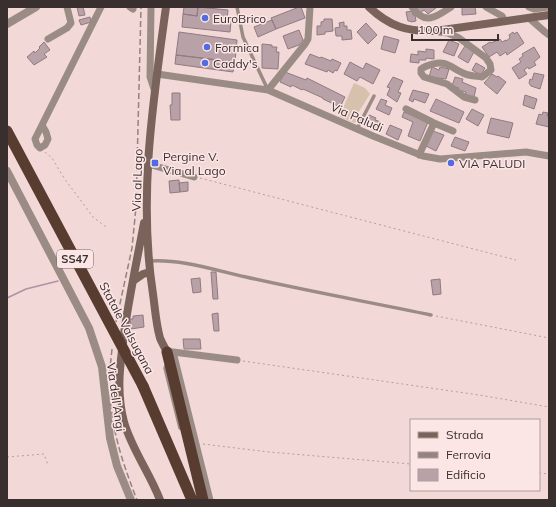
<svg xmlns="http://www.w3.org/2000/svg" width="556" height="507" font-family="Mulish,sans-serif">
<rect width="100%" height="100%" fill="#f2d8d6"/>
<path fill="#d6c1ad" d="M 354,83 L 365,88 L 370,94 L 358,113 L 355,123 L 340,117 L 340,115 Z"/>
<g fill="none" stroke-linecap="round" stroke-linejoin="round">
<path stroke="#b091a6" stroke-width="1.5" d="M 7,298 L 26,289 L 58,281"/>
</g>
<path fill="#b9a1a8" stroke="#917a81" d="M 77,7 L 83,7 L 85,15 L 79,16 Z
M 184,7 L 198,7 L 197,16 L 183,14 Z
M 198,7 L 228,10 L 227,21 L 231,21 L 230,32 L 182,27 L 183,14 L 197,16 Z
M 299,7 L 301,7 L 305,18 L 276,29 L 271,18 Z
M 416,7 L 436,7 L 436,8 L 428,14 L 424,10 L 420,13 Z
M 462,7 L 475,7 L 476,14 L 462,15 Z
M 412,11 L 413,15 L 415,15 L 416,21 L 411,22 L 410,21 L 408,21 L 406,12 Z
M 90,17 L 91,22 L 81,25 L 79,20 Z
M 324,19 L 332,19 L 333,31 L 325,32 L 325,34 L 317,35 L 317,26 L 321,26 L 321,22 L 324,21 Z
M 272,20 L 276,29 L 258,37 L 254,27 Z
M 344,22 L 344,26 L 347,26 L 347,30 L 351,30 L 352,39 L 342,40 L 342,36 L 336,36 L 335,28 L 340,27 L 339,23 Z
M 366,23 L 377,35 L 368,44 L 357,32 Z
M 299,30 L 303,40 L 299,45 L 288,49 L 283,36 Z
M 179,32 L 237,40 L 235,62 L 176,55 Z
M 513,32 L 514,34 L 517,32 L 524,43 L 507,55 L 506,52 L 500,56 L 497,52 L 489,57 L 482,47 L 490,42 L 491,43 L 500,39 L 502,42 L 506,40 L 506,41 L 510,38 L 509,35 Z
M 384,36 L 399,40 L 395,53 L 381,49 Z
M 449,40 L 459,44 L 454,56 L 443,52 Z
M 44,42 L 50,50 L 44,54 L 47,57 L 34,65 L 27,57 L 34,51 L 35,53 L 40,48 L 39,47 Z
M 262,44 L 272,45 L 272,47 L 277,47 L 276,52 L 279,52 L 278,69 L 262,68 Z
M 465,46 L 474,52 L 468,63 L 458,57 Z
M 534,47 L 540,57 L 534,62 L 536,65 L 529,69 L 528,67 L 524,70 L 527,74 L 519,79 L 512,68 L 521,62 L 519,59 L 523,56 L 522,54 Z
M 426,49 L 434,50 L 434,59 L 426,58 L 426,60 L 419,60 L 419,63 L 410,62 L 411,54 L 418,55 L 418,51 L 426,52 Z
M 310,54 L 320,58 L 321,57 L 331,61 L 332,59 L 341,63 L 337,71 L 335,70 L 333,73 L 328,70 L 327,72 L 305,64 Z
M 176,55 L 235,62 L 233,72 L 175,64 Z
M 350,62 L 363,69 L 366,63 L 380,70 L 373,84 L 360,77 L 357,81 L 344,74 Z
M 476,63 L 485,68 L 481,75 L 472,70 Z
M 432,67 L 439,70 L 440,67 L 449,69 L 446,79 L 429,77 Z
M 285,72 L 306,80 L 307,78 L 345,97 L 340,107 L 323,99 L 323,98 L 303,89 L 302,90 L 292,85 L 291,87 L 280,82 Z
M 534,73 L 544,75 L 540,89 L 531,86 L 529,83 L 530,79 L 532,80 Z
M 492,74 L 497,77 L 498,76 L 506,82 L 497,94 L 484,83 Z
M 393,77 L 403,81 L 398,92 L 401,93 L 397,102 L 387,95 L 390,88 L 387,87 Z
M 455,77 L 463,79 L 462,82 L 476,88 L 474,97 L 465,95 L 466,92 L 458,90 L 459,88 L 452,86 Z
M 413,90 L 429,94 L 425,103 L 414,99 L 413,102 L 409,100 Z
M 172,93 L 180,93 L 180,120 L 171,120 L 170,105 L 172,105 Z
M 525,95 L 537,99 L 534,109 L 523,105 Z
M 381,99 L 387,101 L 385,105 L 392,108 L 389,115 L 376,109 Z
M 436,99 L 464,112 L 459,123 L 430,111 Z
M 472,109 L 484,115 L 478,126 L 466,119 Z
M 404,112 L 428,122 L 420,141 L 408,136 L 413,122 L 402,117 Z
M 543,112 L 548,113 L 547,116 L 549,117 L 549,127 L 536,124 L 539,114 L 542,115 Z
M 369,115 L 376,118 L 375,120 L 381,122 L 377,131 L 365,126 Z
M 491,118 L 513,123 L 509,138 L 487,133 Z
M 390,125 L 402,130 L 398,140 L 386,134 Z
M 433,131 L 444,135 L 436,151 L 426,146 Z
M 455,137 L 469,142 L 465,151 L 451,146 Z
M 179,180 L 180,192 L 170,193 L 169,181 Z
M 188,182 L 188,191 L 180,192 L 179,183 Z
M 211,272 L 216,272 L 218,299 L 213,299 Z
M 200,278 L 201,292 L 193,293 L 191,279 Z
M 440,279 L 441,294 L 433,295 L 431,280 Z
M 218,313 L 219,331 L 214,331 L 212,314 Z
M 143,315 L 144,327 L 131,329 L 130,319 L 133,319 L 133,316 Z
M 183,339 L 200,339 L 201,349 L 184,349 Z"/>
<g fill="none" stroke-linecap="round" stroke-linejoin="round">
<path stroke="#b39f9d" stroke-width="1" stroke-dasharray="2 3" stroke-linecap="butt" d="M 45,152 L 52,158 L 64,178 L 93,217 L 106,227
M 200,178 L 516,260
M 436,316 L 549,338
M 243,361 L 479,395 L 549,407
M 203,444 L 269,452 L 411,464
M 7,457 L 44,454 L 48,465
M 539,473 L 549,474"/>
<path stroke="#9b8b85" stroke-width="3.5" d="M 237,7 L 243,37 L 268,90
M 357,129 L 374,96
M 150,261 C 182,259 214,270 246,277 C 307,291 369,302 431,315
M 167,364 L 165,368 L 180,428"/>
<path stroke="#9b8b85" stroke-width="7" d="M 130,7 L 133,9
M 151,7 L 150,77 L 155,92
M 412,7 C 425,26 436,17 451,7
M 486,7 L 502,16 L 505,21
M 529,7 L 534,9 L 548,7
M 529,18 L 545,32 L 549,35
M 439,32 L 448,33 L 459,38 L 486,58 L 490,64 L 491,70 L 482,77 C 476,76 469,76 463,73 C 451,68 447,60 433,64 C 429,65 425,66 421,69 L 421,73 L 424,77 L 447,84 L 464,97 L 475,100
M 48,39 L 67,28 L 71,23 L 67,7
M 157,74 L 268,90 L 373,136 L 423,156 L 440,159 L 526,152 L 549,156
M 268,90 L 305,44 L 308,39 L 310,7
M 406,109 L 434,123 L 453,131
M 42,125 L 46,132 L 48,139 L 45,145 L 40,148 L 37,145 L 35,139 L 101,7
M 419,155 L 434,123
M 148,164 L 194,177
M 167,352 L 173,352 L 210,500
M 173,352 L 237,360"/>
<path stroke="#9b8b85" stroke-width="8" d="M 7,24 L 36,7
M 7,171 L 89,328 L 102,367 L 110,438 L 117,466 L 131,500"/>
<path stroke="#7a635a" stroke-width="8" d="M 166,7 C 153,101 138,198 153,294 C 155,308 156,324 160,338 C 162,343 165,348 167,352
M 369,7 C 389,26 407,32 435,31 L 549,15
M 144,223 C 137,260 129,297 124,334 C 120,365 116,392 124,422 C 132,450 150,473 160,500
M 133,281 L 143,274 L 150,272"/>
<path stroke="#583c30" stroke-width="11" d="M 167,352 L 203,500
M 143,386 L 192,500"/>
<path stroke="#958382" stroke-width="1.5" stroke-dasharray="6 3" stroke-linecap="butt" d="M 116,322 L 132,248 L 136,207 L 141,7
M 112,349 C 105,408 116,446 137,500"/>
<path stroke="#583c30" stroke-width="11" d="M 7,131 L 143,386"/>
</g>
<g fill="#536be1" stroke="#fce6e5" stroke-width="1.5">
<circle cx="205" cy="18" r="4"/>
<circle cx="207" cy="47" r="4"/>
<circle cx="205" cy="63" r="4"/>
<rect x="151" y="159" width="8" height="8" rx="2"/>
<circle cx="451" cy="163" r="4"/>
</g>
<g text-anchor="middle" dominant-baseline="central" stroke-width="3" stroke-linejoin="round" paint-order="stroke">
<rect fill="#fce6e5" stroke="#746666" stroke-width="1" x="57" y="250" width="36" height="18" rx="3"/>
<g font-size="11" font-weight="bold" fill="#392f2f">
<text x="75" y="259">SS47</text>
</g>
<g font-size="12" fill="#392f2f" stroke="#fce6e5" text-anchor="start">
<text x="213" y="18">EuroBrico</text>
<text x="215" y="47">Formica</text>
<text x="213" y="63">Caddy's</text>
<text x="163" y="156">Pergine V.<tspan x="163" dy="14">Via al Lago</tspan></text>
<text x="459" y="163">VIA PALUDI</text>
</g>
<g font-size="12" fill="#392f2f" stroke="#fce6e5">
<text transform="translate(357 117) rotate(24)">Via Paludi</text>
<text transform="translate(137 180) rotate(-88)">Via al Lago</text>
<text transform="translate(127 328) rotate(62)">Statale Valsugana</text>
<text transform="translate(116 397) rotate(82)">Via dell'Angi</text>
</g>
</g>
<rect width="556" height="507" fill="none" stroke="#392f2f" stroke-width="16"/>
<rect x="410" y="419" width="130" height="72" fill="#fce6e5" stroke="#ae9d9c"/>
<rect x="418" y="432" width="20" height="6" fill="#7a635a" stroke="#ae9d9c"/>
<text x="446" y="439" font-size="12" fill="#392f2f">Strada</text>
<rect x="418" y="452" width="20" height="6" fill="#958382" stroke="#ae9d9c"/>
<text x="446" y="459" font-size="12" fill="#392f2f">Ferrovia</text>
<rect x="418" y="469" width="20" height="12" fill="#b9a1a8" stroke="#ae9d9c"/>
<text x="446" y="479" font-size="12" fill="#392f2f">Edificio</text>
<path d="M412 34v6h86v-6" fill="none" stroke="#392f2f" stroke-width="2"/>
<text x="418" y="34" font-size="12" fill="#392f2f" stroke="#fce6e5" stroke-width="3" paint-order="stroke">100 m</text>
</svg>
